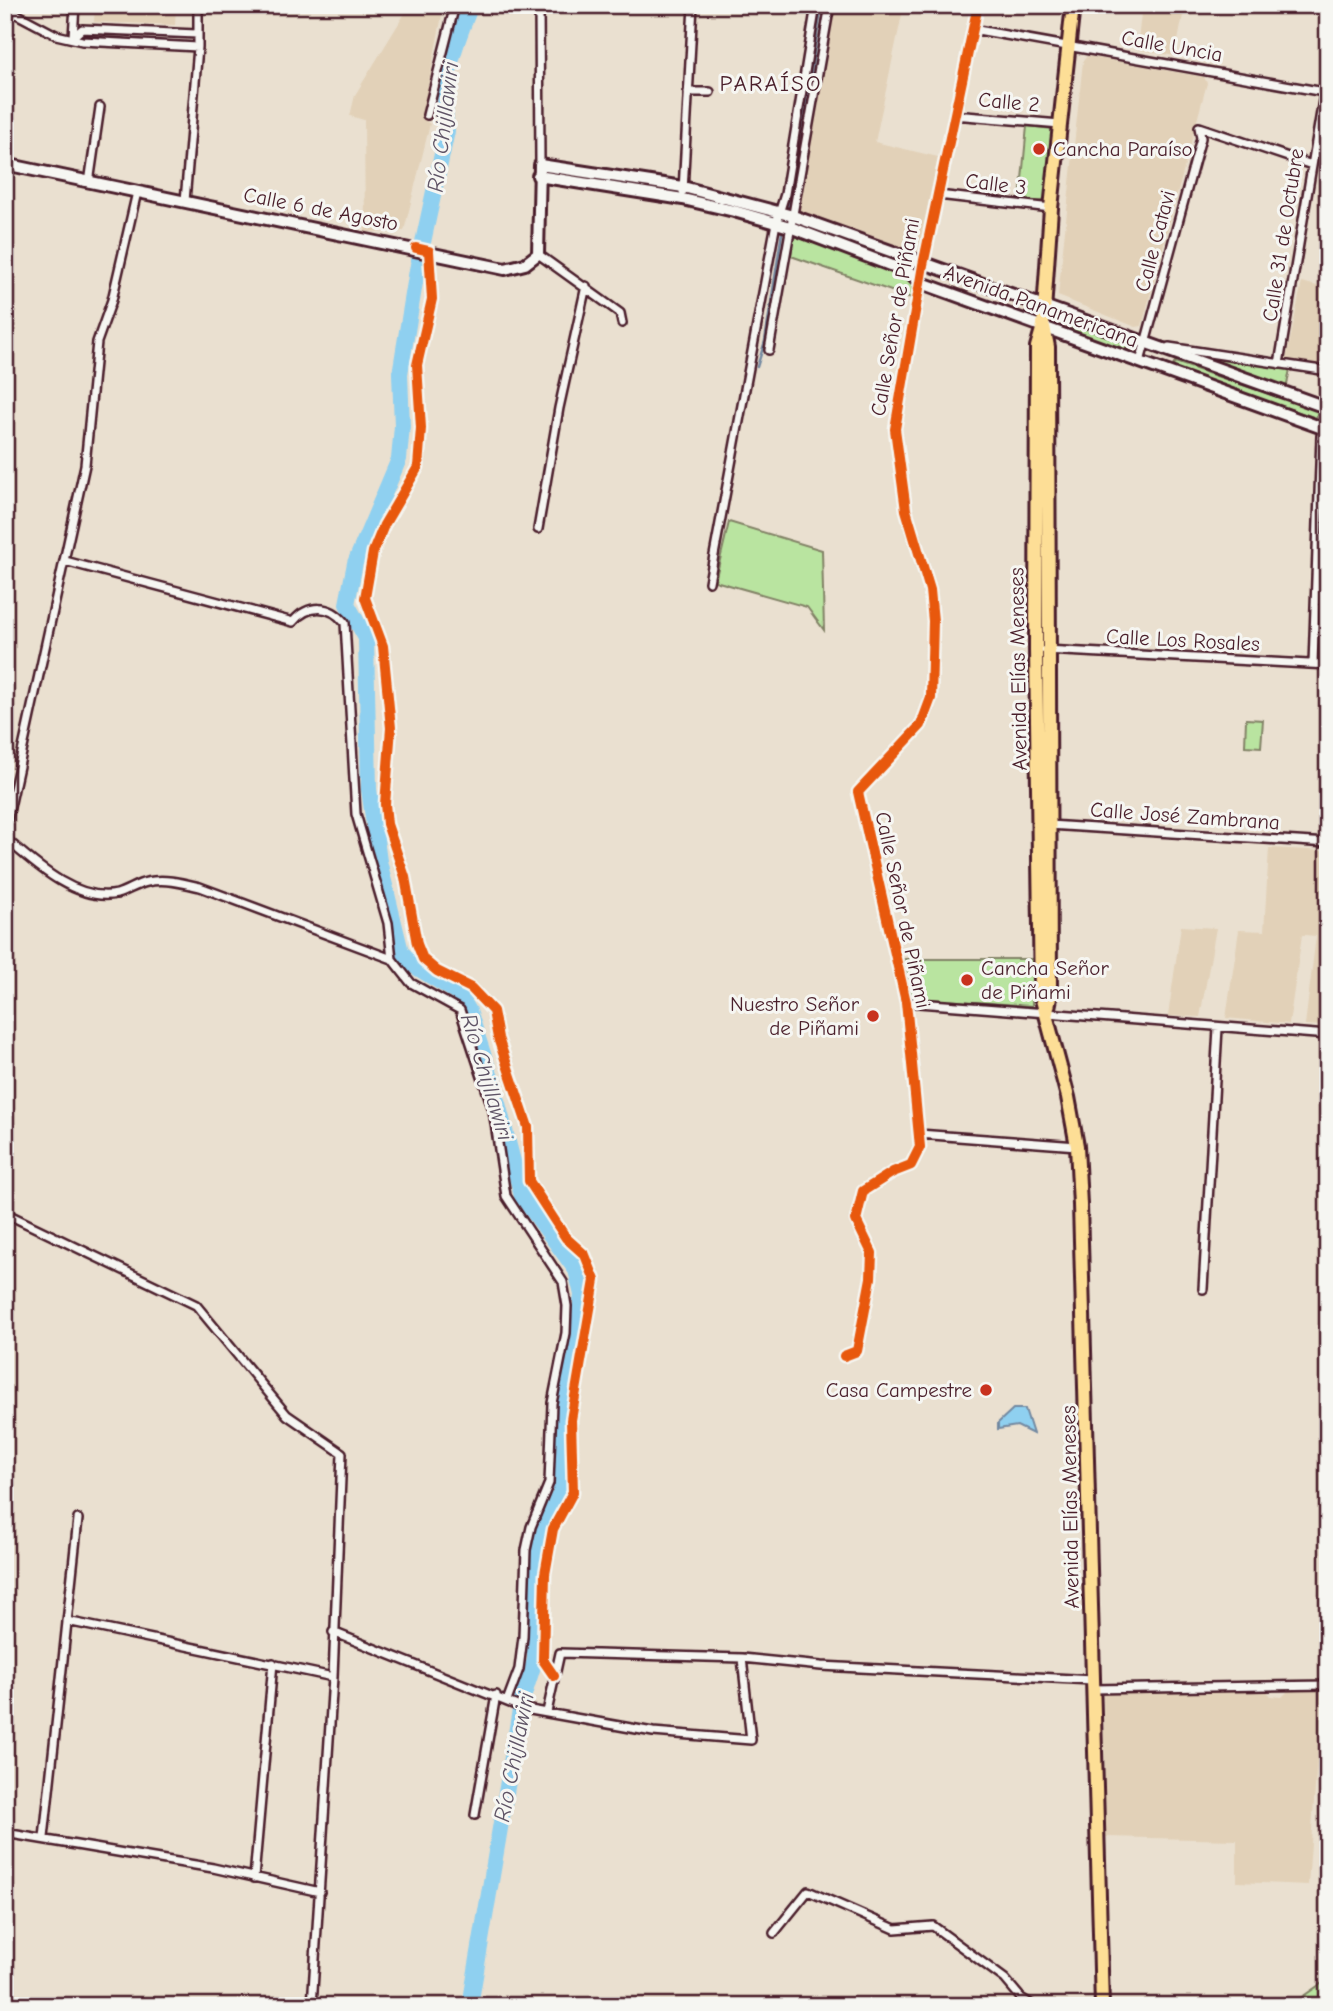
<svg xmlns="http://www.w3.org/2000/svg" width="1333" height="2011" font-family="'Comic Neue',sans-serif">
<rect width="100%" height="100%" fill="#eae0d0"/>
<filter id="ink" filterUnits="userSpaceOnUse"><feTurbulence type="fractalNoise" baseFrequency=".0143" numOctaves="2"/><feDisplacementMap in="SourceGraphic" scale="14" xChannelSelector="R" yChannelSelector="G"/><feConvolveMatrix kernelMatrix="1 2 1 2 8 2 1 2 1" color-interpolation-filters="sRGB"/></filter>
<g filter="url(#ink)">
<path fill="#e2d1b8" d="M 95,5 L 176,5 L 175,25 L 94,22 Z
M 410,5 L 442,5 L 443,10 L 422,118 L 430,124 L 404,231 L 365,232 L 364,120 L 350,116 L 355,95 Z
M 833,5 L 904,5 L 875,142 L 938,157 L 917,256 L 799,213 Z
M 1142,5 L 1185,5 L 1175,56 L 1137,49 Z
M 1087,56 L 1204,77 L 1207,83 L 1142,326 L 1136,327 L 1058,296 L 1083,61 Z
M 1302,282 L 1328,289 L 1328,367 L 1286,360 Z
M 1269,848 L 1328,851 L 1328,988 L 1324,1026 L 1305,1025 L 1316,936 L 1305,935 L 1302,935 L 1289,1024 L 1226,1018 L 1239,930 L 1264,931 Z
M 1181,926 L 1216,928 L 1200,1017 L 1168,1016 Z
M 1265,1689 L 1271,1696 L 1282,1697 L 1289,1690 L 1322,1690 L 1308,1885 L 1237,1882 L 1237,1840 L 1106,1837 L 1103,1694 Z"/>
<path fill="#b9e4a0" stroke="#828266" stroke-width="2" d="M 1027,126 L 1053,129 L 1045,201 L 1020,201 Z
M 794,236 L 907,276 L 913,282 L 911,298 L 791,256 Z
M 1073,324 L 1126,342 L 1128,347 L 1122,351 L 1071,332 Z
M 1206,356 L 1290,369 L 1286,390 L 1205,363 Z
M 1175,362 L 1319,411 L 1316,418 L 1172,368 Z
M 729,522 L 822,550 L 824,630 L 807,607 L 715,581 Z
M 1246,719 L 1263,720 L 1261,747 L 1245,746 Z
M 904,959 L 1032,959 L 1032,1006 L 912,998 Z
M 1328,1979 L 1328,2006 L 1289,2006 Z"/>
<path fill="#8fd0f0" stroke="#7389a1" stroke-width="2" d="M 1013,1409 L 1025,1409 L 1033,1434 L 1017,1426 L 998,1429 L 998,1423 Z"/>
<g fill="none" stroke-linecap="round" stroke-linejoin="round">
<path stroke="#7389a1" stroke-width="2.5" d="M 788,208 L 822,5
M 757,367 L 765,341 L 782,233"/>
<path stroke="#8fd0f0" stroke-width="16" d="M 470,2006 L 521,1704 L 535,1660 L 537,1543 L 561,1491 L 560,1401 L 575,1349 L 582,1295 L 576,1270 L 522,1196 L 493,1084 L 469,1011 L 458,993 L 416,967 L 401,952 L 379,861 L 369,789 L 366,638 L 347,604 L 355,563 L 399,459 L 402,426 L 400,374 L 417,270 L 447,131 C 440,85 454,47 471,5"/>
<defs>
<path id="street" d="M 539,5 L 540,165
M 5,8 L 56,35 L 82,41 L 198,47
M 972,29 L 1324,92
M 73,37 L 82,29 L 197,34
M 73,37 L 75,5
M 688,92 L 710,92
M 427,115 L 455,5
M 954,115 L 1060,124
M 89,183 L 100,107
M 683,191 L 693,5
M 938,195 L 1051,208
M 185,201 L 198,47 L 198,5
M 429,252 L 432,299 L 417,365 L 421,428 L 418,467 L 384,525 L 373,552 L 365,598 L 383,646 L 391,728 L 385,804 L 387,824 L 405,877 L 417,944 L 423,959 L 437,971 L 471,988 L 493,1011 L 498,1038 L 528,1127 L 529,1181 L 566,1238 L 585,1255 L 595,1280 L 571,1420 L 573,1492 L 553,1529 L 545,1574 L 543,1660 L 554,1676
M 538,254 L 620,313 L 622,323
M 1169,347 L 1328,371
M 769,350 L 830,5
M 1140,362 L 1201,138 L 1199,127 L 1312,165
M 1279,364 L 1328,70
M 538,529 L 559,408 L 586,286
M 65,561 L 293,622 C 308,604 330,604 345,623 L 356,814 L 388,923 L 392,959 L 411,983 L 460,1010 L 493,1110 L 506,1196 L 563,1282 L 567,1306 L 566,1333 L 552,1403 L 549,1483 L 531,1527 L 526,1550 L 523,1637 L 519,1669 L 507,1701
M 709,582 L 776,223 L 785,194 L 816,5
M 1045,650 L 1328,665
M 1313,664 L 1321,436 L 1328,415
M 1049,825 L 1328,843
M 5,830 L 85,465 L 97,342 L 112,300 L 137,192
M 5,838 C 33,862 76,903 117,894 C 127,891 137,884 147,882 C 165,878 183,883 200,887 L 392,959
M 906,1002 L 1328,1035
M 919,1134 L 1077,1146
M 5,1213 L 196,1305 L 287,1415 L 342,1453 L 333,1677 L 312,2006
M 1203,1289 L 1218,1028
M 844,1356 L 857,1351 L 871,1278 L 872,1253 L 856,1220 L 863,1191 L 893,1172 L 911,1165 L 920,1147 L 906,1002 L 858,792 L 921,725 L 931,698 L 933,621 L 930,590 L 906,510 L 895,429 L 923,265 L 978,5
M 67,1621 L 333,1677
M 333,1632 L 525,1709 L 653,1732 L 751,1740 L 742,1658
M 1093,1689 L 1328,1685
M 547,1712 L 560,1653 L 742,1658 L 821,1666 L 1093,1680
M 475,1815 L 496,1695
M 5,1833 L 213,1868 L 320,1892
M 44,1838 L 78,1519
M 254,1878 L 273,1663
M 774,1933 L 808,1891 L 895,1929 L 933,1926 L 1005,1979 L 1021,1998 L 1034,2006"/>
<path id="secondary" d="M 5,164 L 505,269 L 525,264 L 538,254 L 540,165 L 683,187 L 793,216 L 1328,408
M 538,176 L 683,199 L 734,211 L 790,227 L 911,273 L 919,282 L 1328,430"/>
<path id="primary" d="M 1073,5 L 1051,208 L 1043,326 L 1037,347 L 1036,650 L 1041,996 L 1068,1097 L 1077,1146 L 1080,1205 L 1102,2006
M 1044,327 L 1048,347 L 1050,998 L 1047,1012"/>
</defs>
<use href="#street" stroke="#4a1f2b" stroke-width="12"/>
<use href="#secondary" stroke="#4a1f2b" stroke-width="16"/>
<use href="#primary" stroke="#4a1f2b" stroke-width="18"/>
<use href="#street" stroke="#f6f6f2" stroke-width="7"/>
<use href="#secondary" stroke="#f6f6f2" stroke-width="10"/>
<use href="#primary" stroke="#fdde96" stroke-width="12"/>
<defs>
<path id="cycleway" d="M 416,248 L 429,251 L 432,299 L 417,365 L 421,428 L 418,467 L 384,525 L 373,552 L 365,598 L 383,646 L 391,728 L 385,804 L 387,824 L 405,877 L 417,944 L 423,959 L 437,971 L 471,988 L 493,1011 L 498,1038 L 528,1127 L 529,1181 L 566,1238 L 585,1255 L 595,1280 L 571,1420 L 573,1492 L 553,1529 L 545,1574 L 543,1660 L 554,1676
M 844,1356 L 857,1351 L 871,1278 L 872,1253 L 856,1220 L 863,1191 L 893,1172 L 911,1165 L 920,1147 L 906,1002 L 858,792 L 921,725 L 931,698 L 933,621 L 930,590 L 906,510 L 895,429 L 923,265 L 978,5"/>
</defs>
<use href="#cycleway" stroke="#f6f6f2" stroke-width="15"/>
<use href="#cycleway" stroke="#e8590c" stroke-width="10"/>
</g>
</g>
<g fill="#c8321e" stroke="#f6f6f2" stroke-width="2.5">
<circle cx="1039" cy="149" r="7"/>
<circle cx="967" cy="980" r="7"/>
<circle cx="873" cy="1016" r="7"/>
<circle cx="986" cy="1390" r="7"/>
</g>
<g text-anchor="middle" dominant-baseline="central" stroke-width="6" stroke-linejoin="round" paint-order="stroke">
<g font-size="21" fill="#4a1f2b" stroke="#f6f6f2">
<text transform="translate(1172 46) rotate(10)">Calle Uncia</text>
<text transform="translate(1009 102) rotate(5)">Calle 2</text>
<text transform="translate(996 184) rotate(7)">Calle 3</text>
<text transform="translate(321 209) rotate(11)">Calle 6 de Agosto</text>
<text transform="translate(1283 235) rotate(-81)">Calle 31 de Octubre</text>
<text transform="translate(1155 241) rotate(-75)">Calle Catavi</text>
<text transform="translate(1041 306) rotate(20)">Avenida Panamericana</text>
<text transform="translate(895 317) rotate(-80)">Calle Señor de Piñami</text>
<text transform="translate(1183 640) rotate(3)">Calle Los Rosales</text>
<text transform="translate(1018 669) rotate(-91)">Avenida Elías Meneses</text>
<text transform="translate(1185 816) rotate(4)">Calle José Zambrana</text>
<text transform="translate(903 910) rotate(78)">Calle Señor de Piñami</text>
<text transform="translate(1070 1507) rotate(-91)">Avenida Elías Meneses</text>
</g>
<g font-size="21" fill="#4a1f2b" stroke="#f6f6f2" text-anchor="start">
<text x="1053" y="149">Cancha Paraíso</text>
<text x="981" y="968">Cancha Señor<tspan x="981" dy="24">de Piñami</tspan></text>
<text x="859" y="1004" text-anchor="end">Nuestro Señor<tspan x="859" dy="24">de Piñami</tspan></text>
<text x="972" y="1390" text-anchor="end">Casa Campestre</text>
</g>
<g font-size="23" letter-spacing="2" fill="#4a1f2b" stroke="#f6f6f2">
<text x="771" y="83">PARAÍSO</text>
</g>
<g font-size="23" font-style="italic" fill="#5f5466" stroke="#f6f6f2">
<text transform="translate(443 127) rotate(-83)">Río Chijllawiri</text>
<text transform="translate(487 1077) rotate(73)">Río Chijllawiri</text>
<text transform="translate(514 1757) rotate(-79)">Río Chijllawiri</text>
</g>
</g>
<rect width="1333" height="2011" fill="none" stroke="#f6f6f2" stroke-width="28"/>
<rect x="14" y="14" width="1305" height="1983" fill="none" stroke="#4a1f2b" stroke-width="2.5" filter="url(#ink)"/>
</svg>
